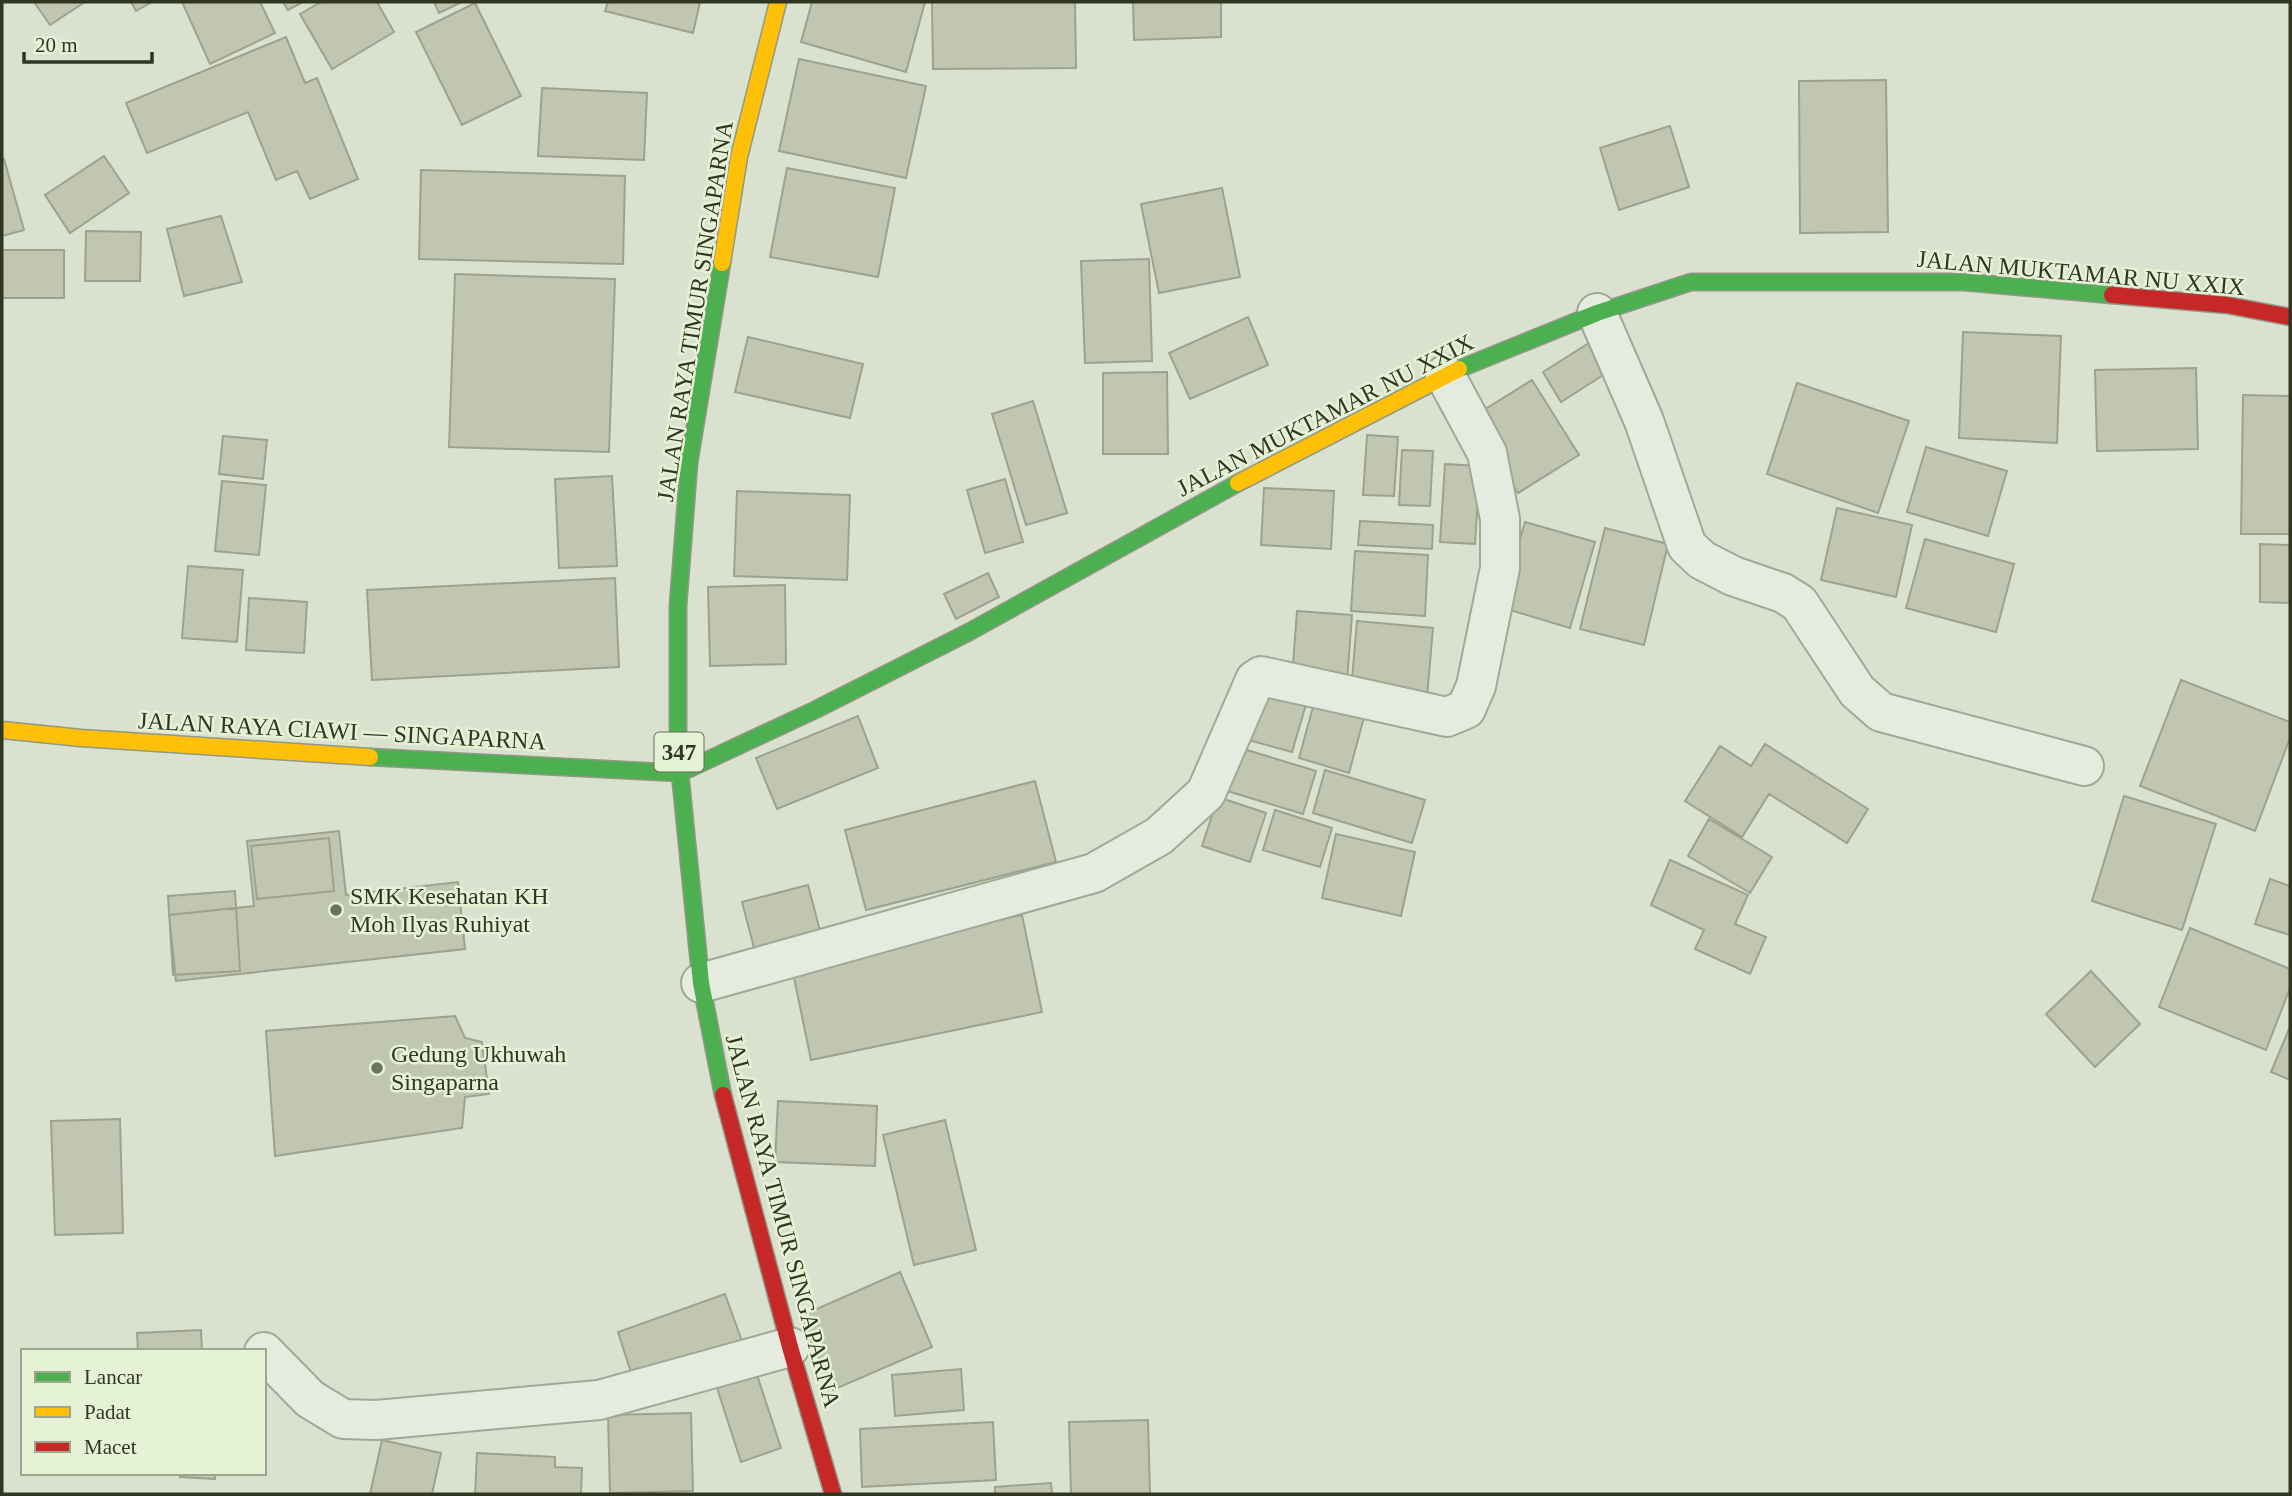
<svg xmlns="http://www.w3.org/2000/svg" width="2292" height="1496" font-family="Georgia,serif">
<rect width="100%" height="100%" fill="#dae2cf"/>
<path fill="#c0c6b0" stroke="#9da28e" stroke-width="2" d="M 34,2 L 85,2 L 50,25 Z
M 131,2 L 152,2 L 136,11 Z
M 182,2 L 260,2 L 275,33 L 210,64 Z
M 283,2 L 303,2 L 288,10 Z
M 321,2 L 377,2 L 394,32 L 332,69 L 300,14 Z
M 434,2 L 462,2 L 439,13 Z
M 608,2 L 700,2 L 693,33 L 605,11 Z
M 812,2 L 925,2 L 906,72 L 801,42 Z
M 932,2 L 1075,2 L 1076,68 L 933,69 Z
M 1133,2 L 1221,2 L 1221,37 L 1134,40 Z
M 475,3 L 521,96 L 462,125 L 416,32 Z
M 286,37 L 305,83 L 317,78 L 358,179 L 310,199 L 297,171 L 276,180 L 248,112 L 147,153 L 126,103 Z
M 799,59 L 926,86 L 906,178 L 779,151 Z
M 1886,80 L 1888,232 L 1800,233 L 1799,81 Z
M 542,88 L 647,93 L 644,160 L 538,156 Z
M 1670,126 L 1689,187 L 1619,210 L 1600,148 Z
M 104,156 L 129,193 L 70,233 L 45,195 Z
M 4,159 L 24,230 L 2,236 L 2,160 Z
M 787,168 L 895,188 L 878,277 L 770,257 Z
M 421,170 L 625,176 L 623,264 L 419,259 Z
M 1222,188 L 1240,277 L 1159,293 L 1141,204 Z
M 221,216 L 242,282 L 184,296 L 167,229 Z
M 86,231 L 141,232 L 140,281 L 85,281 Z
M 2,250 L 64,250 L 64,298 L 2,298 Z
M 1149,259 L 1152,361 L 1085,363 L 1081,261 Z
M 455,274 L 615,279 L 609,452 L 449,447 Z
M 1248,317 L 1268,365 L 1190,399 L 1169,353 Z
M 1963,332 L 2061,336 L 2057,443 L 1959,438 Z
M 748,337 L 863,364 L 850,418 L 735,392 Z
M 1597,338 L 1614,368 L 1561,402 L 1543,372 Z
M 2196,368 L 2198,449 L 2097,451 L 2095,370 Z
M 1167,372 L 1168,454 L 1103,454 L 1103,373 Z
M 1532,380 L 1579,455 L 1518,493 L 1471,418 Z
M 1797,383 L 1909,421 L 1878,513 L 1767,474 Z
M 2243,395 L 2290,396 L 2290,534 L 2241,534 Z
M 1033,401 L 1067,513 L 1026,525 L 992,414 Z
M 1367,435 L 1398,437 L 1394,496 L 1363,495 Z
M 223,436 L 267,440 L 263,479 L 219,474 Z
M 1926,447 L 2007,471 L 1988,536 L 1907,512 Z
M 1402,450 L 1433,451 L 1430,506 L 1399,505 Z
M 1445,464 L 1480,466 L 1475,544 L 1440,542 Z
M 612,476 L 617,566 L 559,568 L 555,479 Z
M 1005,479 L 1023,542 L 985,553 L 967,490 Z
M 222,481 L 266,485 L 259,555 L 215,551 Z
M 1264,488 L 1334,491 L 1331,549 L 1261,545 Z
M 737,491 L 850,495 L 847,580 L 734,576 Z
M 1837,508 L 1912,525 L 1896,597 L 1821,580 Z
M 1360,521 L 1433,525 L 1432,549 L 1358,545 Z
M 1525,522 L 1595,542 L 1570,628 L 1500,607 Z
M 1605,528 L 1668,544 L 1644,645 L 1580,629 Z
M 1925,539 L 2014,564 L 1996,632 L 1906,608 Z
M 2260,544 L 2290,545 L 2290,603 L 2260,602 Z
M 1355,551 L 1428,555 L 1425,616 L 1351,611 Z
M 188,566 L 243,570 L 237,642 L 182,638 Z
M 988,573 L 999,597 L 956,619 L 944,594 Z
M 615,578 L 619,667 L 372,680 L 367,590 Z
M 785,585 L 786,664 L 710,666 L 708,587 Z
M 249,598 L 307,602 L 304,653 L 246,650 Z
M 1297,611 L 1352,615 L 1347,681 L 1292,677 Z
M 1357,621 L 1433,628 L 1427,698 L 1351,691 Z
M 1263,676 L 1310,691 L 1292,752 L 1245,739 Z
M 2181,680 L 2290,722 L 2290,738 L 2255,831 L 2140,786 Z
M 1316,696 L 1366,710 L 1349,773 L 1299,758 Z
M 858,716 L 878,768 L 777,809 L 756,758 Z
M 1765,744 L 1868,809 L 1847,843 L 1769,794 L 1742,837 L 1685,801 L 1720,746 L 1751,766 Z
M 1237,747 L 1316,771 L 1303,814 L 1224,790 Z
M 1325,770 L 1425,800 L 1412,843 L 1313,813 Z
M 1035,781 L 1056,862 L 866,910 L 845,830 Z
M 2124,796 L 2216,824 L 2182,930 L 2092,901 Z
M 1218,797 L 1266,813 L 1250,862 L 1202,846 Z
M 1275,810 L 1332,828 L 1320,867 L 1263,850 Z
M 1709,819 L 1772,857 L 1750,893 L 1688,856 Z
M 339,831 L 346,895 L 458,882 L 465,949 L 176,981 L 169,915 L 254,906 L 247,841 Z
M 1336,834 L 1415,852 L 1401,916 L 1322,898 Z
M 329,838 L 334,891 L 257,899 L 251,846 Z
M 1670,860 L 1748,895 L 1735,924 L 1766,937 L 1750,974 L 1695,949 L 1704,930 L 1651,905 Z
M 2270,879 L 2290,886 L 2290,935 L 2255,924 Z
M 808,885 L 824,946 L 758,963 L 742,902 Z
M 235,891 L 240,971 L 173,975 L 168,896 Z
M 1022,915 L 1042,1012 L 811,1060 L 791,963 Z
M 2190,928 L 2290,969 L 2290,988 L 2266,1050 L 2159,1007 Z
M 2091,971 L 2140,1024 L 2095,1067 L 2046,1014 Z
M 455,1016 L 465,1038 L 482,1042 L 489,1094 L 465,1097 L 462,1128 L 275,1156 L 266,1031 Z
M 2289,1029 L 2290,1030 L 2290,1080 L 2271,1072 Z
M 778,1101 L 877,1106 L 875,1166 L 775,1162 Z
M 120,1119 L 123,1233 L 55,1235 L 51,1121 Z
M 945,1120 L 976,1250 L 914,1265 L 883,1135 Z
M 900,1272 L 932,1347 L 833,1390 L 801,1316 Z
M 725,1294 L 744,1347 L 635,1385 L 618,1332 Z
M 201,1330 L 202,1351 L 138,1351 L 137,1333 Z
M 961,1369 L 964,1410 L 895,1416 L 892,1375 Z
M 757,1375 L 781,1448 L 741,1462 L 717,1388 Z
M 691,1413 L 693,1491 L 610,1493 L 608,1415 Z
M 1148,1420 L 1150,1494 L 1071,1494 L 1069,1422 Z
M 993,1422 L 996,1480 L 862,1487 L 860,1429 Z
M 382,1440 L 441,1453 L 432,1494 L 370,1494 Z
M 477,1453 L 555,1457 L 555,1467 L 582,1468 L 581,1494 L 475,1494 Z
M 180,1473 L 215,1473 L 215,1479 L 180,1477 Z
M 1051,1483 L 1052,1494 L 995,1494 L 995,1487 Z"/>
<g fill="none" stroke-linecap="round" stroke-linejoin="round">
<defs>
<path id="street" d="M 1597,313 L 1644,421 L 1687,546 L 1702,560 L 1733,576 L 1783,593 L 1799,603 L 1857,691 L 1881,712 L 2084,766
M 701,983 L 1094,873 L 1159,836 L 1206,793 L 1255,680 L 1261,676 L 1447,717 L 1466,709 L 1476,686 L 1500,568 L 1500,519 L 1487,453 L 1445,375
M 264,1352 L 310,1399 L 343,1419 L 376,1420 L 599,1400 L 790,1347"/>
<path id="fast" d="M 722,263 L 689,463 L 678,606 L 678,731 L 680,773 L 701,983 L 723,1095
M 1459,369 L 1597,313 L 1691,282 L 1964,282 L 2112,295
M 370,757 L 680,773 L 815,710 L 969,632 L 1238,483"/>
<path id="slow" d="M 722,263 L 739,157 L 778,2
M 1238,483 L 1459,369
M 2,730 L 81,738 L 370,757"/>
<path id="jam" d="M 2112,295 L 2227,305 L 2290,317
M 723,1095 L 790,1347 L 833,1494"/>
</defs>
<use href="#street" stroke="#a2a897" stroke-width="42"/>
<use href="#fast" stroke="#929788" stroke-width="19"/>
<use href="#slow" stroke="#929788" stroke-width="19"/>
<use href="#jam" stroke="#929788" stroke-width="19"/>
<use href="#street" stroke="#e6ebdf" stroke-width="38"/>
<use href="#fast" stroke="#4caf50" stroke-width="16"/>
<use href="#slow" stroke="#ffc107" stroke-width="16"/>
<use href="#jam" stroke="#c62828" stroke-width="16"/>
</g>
<g fill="#6c725d" stroke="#e6f2d6" stroke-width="2.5">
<circle cx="336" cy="910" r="7"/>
<circle cx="377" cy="1068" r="7"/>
</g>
<g text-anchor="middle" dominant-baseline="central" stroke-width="5" stroke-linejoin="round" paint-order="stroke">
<rect fill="#e6f2d6" stroke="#676e57" stroke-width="2" x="654.5" y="732.5" width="49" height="39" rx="5"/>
<g font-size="23" font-weight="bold" fill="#313620">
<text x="679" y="752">347</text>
</g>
<g font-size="24" fill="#313620" stroke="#e6f2d6">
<text transform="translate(2081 273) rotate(5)">JALAN MUKTAMAR NU XXIX</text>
<text transform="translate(695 311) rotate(-81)">JALAN RAYA TIMUR SINGAPARNA</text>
<text transform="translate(1325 415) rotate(-27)">JALAN MUKTAMAR NU XXIX</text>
<text transform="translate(342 731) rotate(3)">JALAN RAYA CIAWI — SINGAPARNA</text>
<text transform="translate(783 1221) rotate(75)">JALAN RAYA TIMUR SINGAPARNA</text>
</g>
<g font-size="24" fill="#313620" stroke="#e6f2d6" text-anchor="start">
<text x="350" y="896">SMK Kesehatan KH<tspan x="350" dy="28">Moh Ilyas Ruhiyat</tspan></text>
<text x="391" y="1054">Gedung Ukhuwah<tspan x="391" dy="28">Singaparna</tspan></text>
</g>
</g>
<rect width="2292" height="1496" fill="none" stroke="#313620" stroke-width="7"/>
<rect x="21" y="1349" width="245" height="126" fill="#e6f2d6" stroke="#9ea78d" stroke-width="2"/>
<rect x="35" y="1372" width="35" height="10" fill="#4caf50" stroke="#9ea78d" stroke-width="2"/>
<text x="84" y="1384" font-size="21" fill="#313620">Lancar</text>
<rect x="35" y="1407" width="35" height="10" fill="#ffc107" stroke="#9ea78d" stroke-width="2"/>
<text x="84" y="1419" font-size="21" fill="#313620">Padat</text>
<rect x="35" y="1442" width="35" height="10" fill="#c62828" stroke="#9ea78d" stroke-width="2"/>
<text x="84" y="1454" font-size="21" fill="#313620">Macet</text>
<path d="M24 52v10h128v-10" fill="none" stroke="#313620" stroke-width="3.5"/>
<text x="35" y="52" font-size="21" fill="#313620" stroke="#e6f2d6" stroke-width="5" paint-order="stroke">20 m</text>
</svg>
